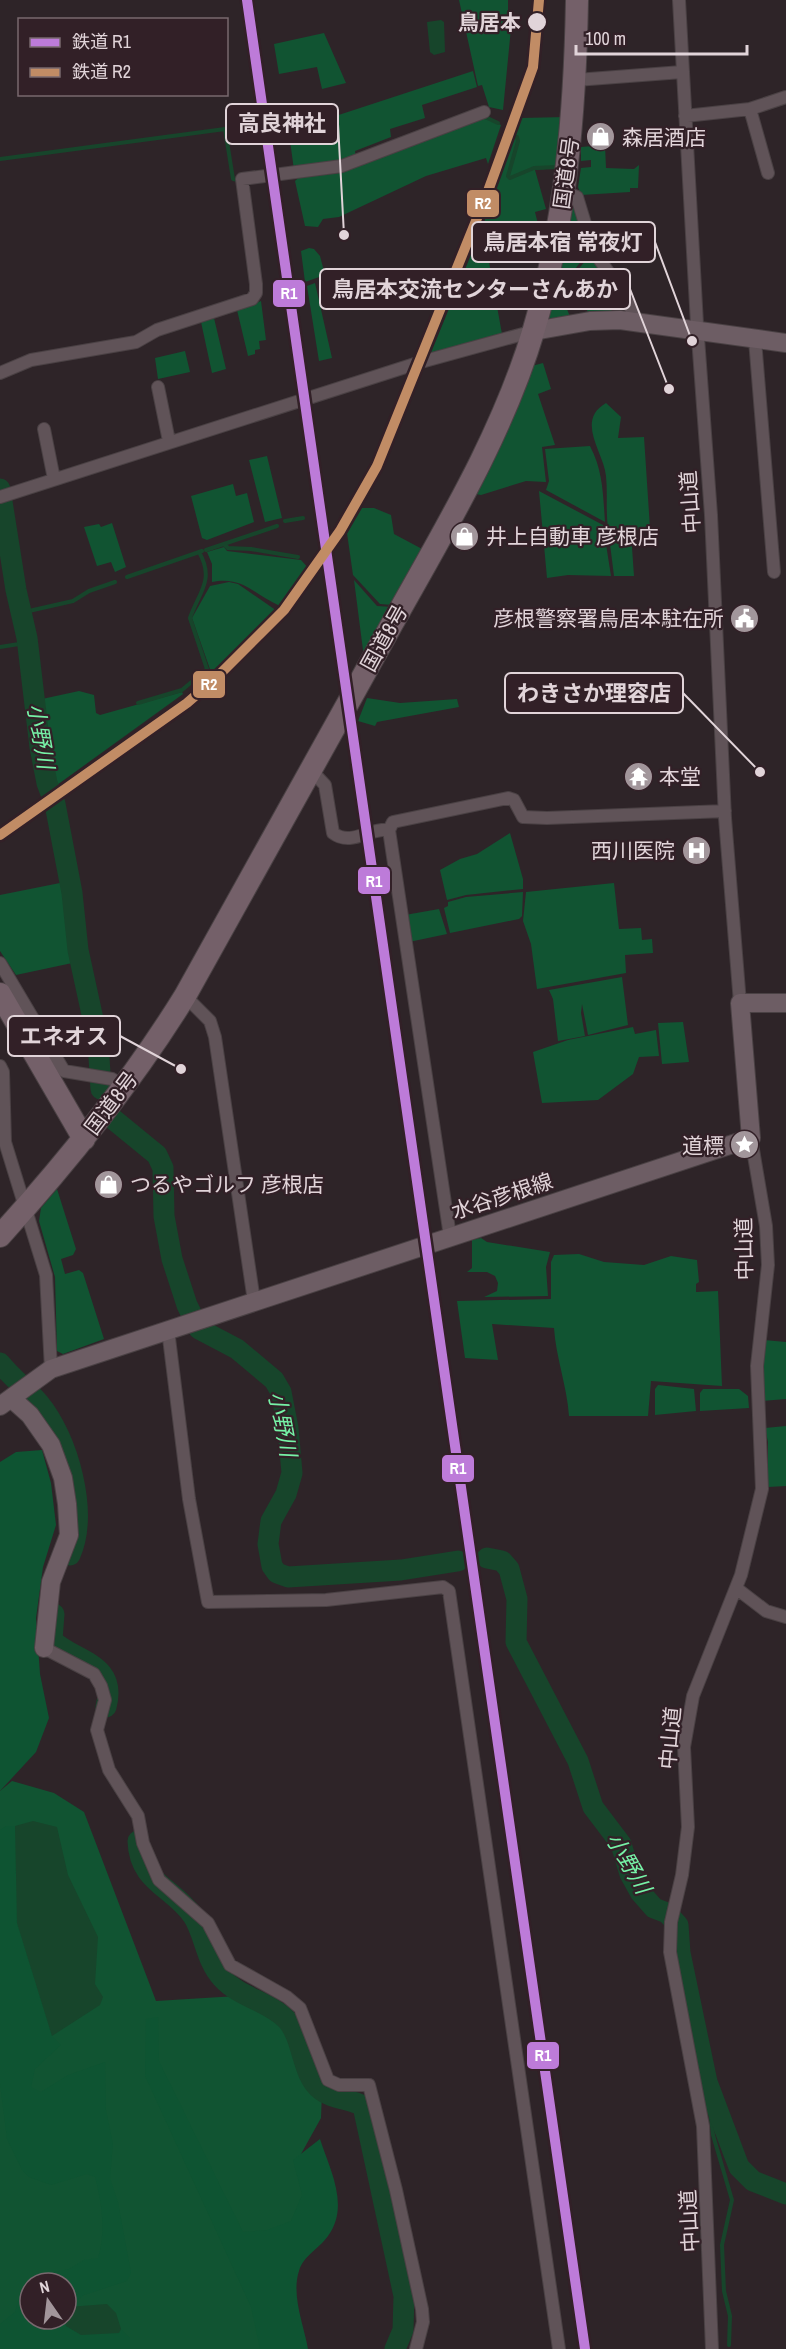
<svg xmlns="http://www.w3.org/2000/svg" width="786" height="2349" font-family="'Archivo Narrow','Noto Sans JP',sans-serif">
<rect width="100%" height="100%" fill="#2e2428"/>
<path fill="#115432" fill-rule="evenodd" d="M 459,0 L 508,0 L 508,18 L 512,18 L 503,110 L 489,107 L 482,85 L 478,86 Z
M 324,33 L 346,83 L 322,89 L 317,67 L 279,74 L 274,44 Z
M 473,71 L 477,87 L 422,105 L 425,118 L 390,129 L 391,137 L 355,151 L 356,158 L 294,170 L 288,126 L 301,120 L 305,126 Z
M 483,117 L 501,125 L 488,164 L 486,158 L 426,176 L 339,217 L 323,219 L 318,227 L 305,226 L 295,181 L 298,178 L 340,173 Z
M 566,117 L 559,168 L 535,170 L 546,209 L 535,212 L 538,224 L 499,238 L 496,226 L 483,229 L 502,334 L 430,355 L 482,228 L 521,118 Z
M 605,145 L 606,168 L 634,169 L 639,165 L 638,188 L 630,188 L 630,192 L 581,195 L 578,187 L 581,168 L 591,167 L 591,160 L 581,161 L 581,147 Z
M 574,199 L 590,250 L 560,288 L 560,291 L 592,253 L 609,276 L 597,283 L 614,315 L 589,315 L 577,285 L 560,292 L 571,319 L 555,321 L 547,317 Z
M 309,248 L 314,249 L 320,256 L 325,275 L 305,282 L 301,251 Z
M 315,283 L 332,358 L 319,361 L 307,286 Z
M 261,301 L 266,340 L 259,341 L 260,349 L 255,350 L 255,354 L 248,356 L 237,310 Z
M 214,318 L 226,369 L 212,373 L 201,322 Z
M 185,351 L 190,372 L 158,379 L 155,358 Z
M 543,363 L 551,389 L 538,394 L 555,445 L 542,447 L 546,482 L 526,481 L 481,495 L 476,494 L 528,367 Z
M 606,403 L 621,417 L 618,438 L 644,437 L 650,528 L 609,533 C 605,514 608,495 606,476 C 604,452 575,421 606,403 Z
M 590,446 C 603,471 603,494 605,522 L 546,490 L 549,481 L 545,449 Z
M 267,456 L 282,518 L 265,522 L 249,460 Z
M 233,484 L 236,496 L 247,493 L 254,522 L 207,540 L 202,538 L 191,496 Z
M 539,491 L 603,525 L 611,576 L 568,575 L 547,578 Z
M 362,508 L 374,508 L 391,515 L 394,534 L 424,550 L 393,605 L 380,604 L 353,575 L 347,533 Z
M 112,523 L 126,567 L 115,572 L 111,562 L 97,566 L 84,527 L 99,524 L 101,527 Z
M 631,533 L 634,576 L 614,576 L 609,536 Z
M 224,547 L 227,551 L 301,560 L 310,570 L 280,606 C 253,594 243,576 212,582 L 212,564 L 207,552 Z
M 354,580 L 377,606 L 392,607 L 364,658 Z
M 229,582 L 238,584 L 277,611 L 251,638 L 211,672 L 192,618 L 210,586 Z
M 79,691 L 94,695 L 96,713 L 100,715 L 182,692 L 183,694 L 57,785 L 48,751 L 42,699 Z
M 367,698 L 400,703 L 457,699 L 459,707 L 377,722 L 375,726 L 358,721 Z
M 510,833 L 523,879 L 523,889 L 466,895 L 447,900 L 440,870 L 460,859 L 477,854 Z
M 65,882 L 77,962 L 16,975 L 0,951 L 0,895 Z
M 614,883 L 619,929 L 641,928 L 642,940 L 652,939 L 653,953 L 625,955 L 626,973 L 537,989 L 531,944 L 523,921 L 526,892 Z
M 523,892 L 522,916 L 519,919 L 450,933 L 444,908 L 448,906 L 448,902 L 466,897 Z
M 439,909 L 447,934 L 409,942 L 405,915 Z
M 622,977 L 628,1025 L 588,1035 L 582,1004 L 581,1013 L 585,1036 L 558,1041 L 553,999 L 549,990 Z
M 683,1022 L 689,1062 L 662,1064 L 658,1023 Z
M 633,1027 L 635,1034 L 656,1030 L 659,1056 L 639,1057 L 633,1074 L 598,1100 L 542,1103 L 533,1052 L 568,1040 Z
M 57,1189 L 76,1249 L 73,1255 L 61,1259 L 65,1274 L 79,1270 L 83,1273 L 104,1339 L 63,1354 L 57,1351 L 55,1277 L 39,1221 L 41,1208 Z
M 481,1238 L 487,1242 L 550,1252 L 546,1267 L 548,1296 L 484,1297 L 497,1291 L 498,1283 L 495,1276 L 487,1272 L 467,1272 L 472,1268 L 472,1240 Z
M 579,1254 L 604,1262 L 644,1265 L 671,1256 L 697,1260 L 699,1282 L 696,1284 L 696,1292 L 718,1291 L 722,1386 L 651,1381 L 648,1416 L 569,1416 C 567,1386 556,1358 554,1328 L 492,1324 L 498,1360 L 465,1358 L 457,1301 L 551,1299 L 551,1262 L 554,1255 Z
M 764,1340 L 786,1342 L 786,1399 L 761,1401 Z
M 658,1385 L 694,1389 L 696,1411 L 655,1415 L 655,1389 Z
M 703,1389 L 739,1389 L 748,1396 L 749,1408 L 700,1411 L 700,1393 Z
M 786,1426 L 786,1486 L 768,1487 L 768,1442 L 765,1428 Z
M 12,1781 L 54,1793 L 84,1812 L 156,2001 L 237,1996 L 290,2019 L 322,2091 L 321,2118 L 301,2154 L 307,2210 L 275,2349 L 0,2349 L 0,1791 ZM 30,2283 L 66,2283 L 66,2319 L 30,2319 Z"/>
<path fill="#0e5432" d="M 42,1450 L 51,1483 L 56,1525 L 43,1567 L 36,1618 L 40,1674 L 49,1718 L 36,1752 L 0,1791 L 0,1462 L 16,1452 Z
M 6,1826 L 15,1826 L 17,1923 L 52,2036 L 61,2045 L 35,2069 L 31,2087 L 41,2092 L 68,2075 L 105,2062 L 106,2110 L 113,2144 L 110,2178 L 118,2202 L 131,2273 L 127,2281 L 84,2295 L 66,2309 L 66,2283 L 30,2283 L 30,2319 L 64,2319 L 66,2326 L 119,2332 L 121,2329 L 130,2338 L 130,2349 L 0,2349 L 0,2324 L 15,2312 L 22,2288 L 32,2277 L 69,2269 L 84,2260 L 98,2258 C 106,2232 102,2203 95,2177 L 87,2174 L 51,2185 L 29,2177 L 22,2170 L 7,2139 L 0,2084 L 0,1830 Z
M 158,2017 L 159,2061 L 243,2232 L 267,2230 L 291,2221 L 302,2195 L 293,2160 L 320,2139 C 330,2170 350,2206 328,2236 C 319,2249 303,2256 299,2271 C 291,2295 304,2326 308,2349 L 260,2349 L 251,2307 L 145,2076 L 146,2019 Z"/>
<path fill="#17452b" d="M 441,20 L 444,22 L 445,52 L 434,55 L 430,52 L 427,22 Z
M 33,1821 L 57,1827 L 68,1875 L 98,1937 L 95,1984 L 103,1997 L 100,2005 L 52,2036 L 17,1923 L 15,1826 Z
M 107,2304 L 116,2313 L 121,2329 L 119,2333 L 81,2335 L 66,2326 L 64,2319 L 68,2307 Z"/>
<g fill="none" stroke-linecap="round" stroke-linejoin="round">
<path stroke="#17452b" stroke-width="4" d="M 483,116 L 498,123
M 517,137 L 518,141 L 508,176 L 510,178 L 534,168 L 558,167
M 0,159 L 225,129 L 233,179 L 238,180
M 285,521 L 303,518
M 224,544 L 228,548 L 251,549 L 298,557
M 206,550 L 277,526
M 127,577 L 202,551
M 20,613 L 73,601 L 89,591 L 115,582
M 0,647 L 19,644
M 138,703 L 182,690 L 207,669 L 190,618 C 199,592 215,580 199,552
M 707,2082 L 713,2135 L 732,2200 L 722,2245 L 724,2291 L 730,2316 L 729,2345"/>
<path stroke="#17452b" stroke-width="21" d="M 0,489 L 16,590 L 27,638 L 40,747 L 47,783 L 55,804 L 72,893 L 78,950 L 98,1042 L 101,1089
M 113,1119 L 157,1155 L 163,1168 L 164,1216 L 172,1259 L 187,1305 L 199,1329 L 237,1349 L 274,1380 L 281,1392 L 288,1428 L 292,1473 L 286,1494 L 271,1521 L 268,1544 L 272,1566 L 277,1573 L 288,1577 L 401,1570 L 458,1561
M 0,1363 C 12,1378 27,1389 39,1403 C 68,1438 89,1512 70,1555
M 487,1558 L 502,1561 L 509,1569 L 517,1599 L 516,1642 L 578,1761 L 593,1807 L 621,1844 L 630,1874 L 640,1892 L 654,1908 L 667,1913 L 678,1925 L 680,1953 L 707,2082 L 739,2167 L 753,2181 L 786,2194
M 54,1614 L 52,1640 C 74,1662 118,1662 106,1707
M 138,1841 C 139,1882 173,1887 193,1916 C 205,1935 206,1961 222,1978 C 240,1998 269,2001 287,2020 C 304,2039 301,2075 321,2090 C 332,2099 351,2099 363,2106 L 404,2296 L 403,2330 L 395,2349"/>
<defs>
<path id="street" d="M 679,0 L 697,324 L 711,515 L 725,818 L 740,1003
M 576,80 L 682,72
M 750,109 L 768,173
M 685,116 L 750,109 L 786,97
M 565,192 L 577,197 L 593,250 L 622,292 L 638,322
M 755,340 L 774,572
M 0,373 L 31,360 L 136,342 L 157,330 L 252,299 L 256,293 L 256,284 L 242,179 L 342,166 L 484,112
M 158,387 L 169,441
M 44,429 L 54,479
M 0,497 L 421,362 L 534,331
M 311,770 L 325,785 L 333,833 C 351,847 371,827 389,830
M 0,963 L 64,1071 L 112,1079 L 124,1086
M 185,996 L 210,1021 L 215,1037 L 254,1301
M 0,1066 L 3,1072 L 5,1142 L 46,1275 L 51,1369
M 450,1236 L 389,830 L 393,822 L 508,798 L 514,800 L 523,817 L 547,818 L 725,811
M 168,1330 L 189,1499 L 208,1602 L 326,1600 L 443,1587 L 449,1591 L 559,2349
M 736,1588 L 766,1611 L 786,1617
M 44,1648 L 94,1674 L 101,1686 L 105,1700 L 97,1730 L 109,1770 L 138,1816 L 143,1843 L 159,1880 L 208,1923 L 230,1965 L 287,1997 L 300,2008 L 328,2080 L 339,2085 L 369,2085 L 396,2190 L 422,2309 L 423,2322 L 416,2349
M 712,2349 L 703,2126 L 670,1952 L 671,1922 L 682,1875 L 688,1827 L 684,1747 L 693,1696 L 741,1575 L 762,1489 L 757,1366 L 768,1265 L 766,1226 L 751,1138"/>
<path id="secondary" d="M 534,331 L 590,321 L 620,320 L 786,343
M 11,1398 L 30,1415 L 51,1445 L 63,1478 L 67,1504 L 69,1535 L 51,1582 L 44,1648
M 0,1406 L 51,1369 L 751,1138 L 740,1003 L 786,1003"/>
<path id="highway" d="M 0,994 L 84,1139
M 0,1236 C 68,1161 132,1082 185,996 C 254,872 323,748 392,624 C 445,529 503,434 534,329 C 566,221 575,112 577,0"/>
</defs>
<use href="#street" stroke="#4a4144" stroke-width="14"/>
<use href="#secondary" stroke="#4a4144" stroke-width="20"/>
<use href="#highway" stroke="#4a4144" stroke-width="24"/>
<use href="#street" stroke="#605358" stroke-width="12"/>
<use href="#secondary" stroke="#6d5d64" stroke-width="18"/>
<use href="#highway" stroke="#746069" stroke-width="22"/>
<defs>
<path id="rail-1" d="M 247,0 L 585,2349"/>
<path id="rail-2" d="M 0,835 L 187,703 L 217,677 L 284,610 L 340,531 L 377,466 L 488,191 L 533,67 L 539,0"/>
</defs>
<use href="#rail-1" stroke="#322027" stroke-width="15"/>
<use href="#rail-2" stroke="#322027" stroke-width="15"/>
<use href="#rail-1" stroke="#bd7bd9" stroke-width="10"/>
<use href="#rail-2" stroke="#c18c65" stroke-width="10"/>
</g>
<defs>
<symbol id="shop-disc" viewBox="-11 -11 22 22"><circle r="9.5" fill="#a2969b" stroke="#322027"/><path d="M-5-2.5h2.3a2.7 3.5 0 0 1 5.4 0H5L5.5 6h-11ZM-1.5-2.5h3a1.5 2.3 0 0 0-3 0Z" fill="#fff"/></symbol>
<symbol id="civic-disc" viewBox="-11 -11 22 22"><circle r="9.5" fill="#a2969b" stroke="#322027"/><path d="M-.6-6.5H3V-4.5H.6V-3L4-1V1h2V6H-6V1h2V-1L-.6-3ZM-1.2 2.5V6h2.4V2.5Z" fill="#fff"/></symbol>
<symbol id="temple-disc" viewBox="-11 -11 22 22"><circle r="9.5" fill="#a2969b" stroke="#322027"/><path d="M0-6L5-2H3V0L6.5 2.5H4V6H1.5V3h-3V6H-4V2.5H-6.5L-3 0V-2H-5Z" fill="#fff"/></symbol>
<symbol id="hospital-disc" viewBox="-11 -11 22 22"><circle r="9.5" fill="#a2969b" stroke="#322027"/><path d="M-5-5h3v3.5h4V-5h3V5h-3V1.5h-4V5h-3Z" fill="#fff"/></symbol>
<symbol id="sight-disc" viewBox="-11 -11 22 22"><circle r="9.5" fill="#a2969b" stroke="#322027"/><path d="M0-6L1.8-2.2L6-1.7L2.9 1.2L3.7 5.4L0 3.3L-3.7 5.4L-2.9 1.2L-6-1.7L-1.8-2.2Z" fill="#fff"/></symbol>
</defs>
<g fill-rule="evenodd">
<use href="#shop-disc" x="584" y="120" width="33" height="33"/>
<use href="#shop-disc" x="448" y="520" width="33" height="33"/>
<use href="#civic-disc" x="728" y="602" width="33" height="33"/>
<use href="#temple-disc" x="622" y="760" width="33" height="33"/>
<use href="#hospital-disc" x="680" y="834" width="33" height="33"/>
<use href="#sight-disc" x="728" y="1128" width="33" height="33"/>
<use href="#shop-disc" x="92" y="1168" width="33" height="33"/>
</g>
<circle fill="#e1d4d9" stroke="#322027" stroke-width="2" cx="537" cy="22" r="10"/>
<g text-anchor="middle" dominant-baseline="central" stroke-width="4.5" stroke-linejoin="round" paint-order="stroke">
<g font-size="21" font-weight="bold" fill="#e1d4d9" stroke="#322027" text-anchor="end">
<text x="521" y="22">鳥居本</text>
</g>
<g font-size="21" fill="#e1d4d9" stroke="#322027" text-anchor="start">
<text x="622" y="137">森居酒店</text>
<text x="486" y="536">井上自動車 彦根店</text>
<text x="724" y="618" text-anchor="end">彦根警察署鳥居本駐在所</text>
<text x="659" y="776">本堂</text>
<text x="675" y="850" text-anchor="end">西川医院</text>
<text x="724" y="1145" text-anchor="end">道標</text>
<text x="130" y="1184">つるやゴルフ 彦根店</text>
</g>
<g font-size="21" fill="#e1d4d9" stroke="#322027">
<text transform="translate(566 173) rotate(-82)">国道8号</text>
<text transform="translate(690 502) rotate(-94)">中山道</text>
<text transform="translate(384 638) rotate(-61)">国道8号</text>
<text transform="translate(111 1103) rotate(-53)">国道8号</text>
<text transform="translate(502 1196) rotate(-18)">水谷彦根線</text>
<text transform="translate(744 1249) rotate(-91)">中山道</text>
<text transform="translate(670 1738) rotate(-85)">中山道</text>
<text transform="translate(689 2221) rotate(-93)">中山道</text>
</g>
<g font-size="22" font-style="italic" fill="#76f2a7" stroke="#322027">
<text transform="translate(41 736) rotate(80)">小野川</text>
<text transform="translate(283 1424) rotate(79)">小野川</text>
<text transform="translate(629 1863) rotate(60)">小野川</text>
</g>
</g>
<path fill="none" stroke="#e1d4d9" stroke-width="2" d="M344 235L338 124M692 341L655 242M669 389L630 289M760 772L683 693M181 1069L120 1036"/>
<g fill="#e1d4d9" stroke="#322027" stroke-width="2">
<circle cx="344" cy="235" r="6"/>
<circle cx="692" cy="341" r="6"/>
<circle cx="669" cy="389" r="6"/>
<circle cx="760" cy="772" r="6"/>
<circle cx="181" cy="1069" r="6"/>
</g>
<g fill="#322027" stroke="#e1d4d9" stroke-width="2">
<rect x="226" y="104" width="112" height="40" rx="6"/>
<rect x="472" y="222" width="183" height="40" rx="6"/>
<rect x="320" y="269" width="310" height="40" rx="6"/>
<rect x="505" y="673" width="178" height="40" rx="6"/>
<rect x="8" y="1016" width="112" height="40" rx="6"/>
</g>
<g font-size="22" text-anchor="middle" font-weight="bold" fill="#e1d4d9">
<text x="282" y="131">高良神社</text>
<text x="563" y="250">鳥居本宿 常夜灯</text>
<text x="475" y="297">鳥居本交流センターさんあか</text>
<text x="594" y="701">わきさか理容店</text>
<text x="64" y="1044">エネオス</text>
</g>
<g stroke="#322027" stroke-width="2">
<rect x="466" y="189" width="34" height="29" rx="6" fill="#c18c65"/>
<rect x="272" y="279" width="34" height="29" rx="6" fill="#bd7bd9"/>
<rect x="192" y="670" width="34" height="29" rx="6" fill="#c18c65"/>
<rect x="357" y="866" width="34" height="29" rx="6" fill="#bd7bd9"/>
<rect x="441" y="1454" width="34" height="29" rx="6" fill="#bd7bd9"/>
<rect x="526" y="2041" width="34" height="29" rx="6" fill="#bd7bd9"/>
</g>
<g font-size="16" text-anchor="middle" font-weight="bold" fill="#fff">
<text x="483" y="209">R2</text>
<text x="289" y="299">R1</text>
<text x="209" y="690">R2</text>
<text x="374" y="887">R1</text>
<text x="458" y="1474">R1</text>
<text x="543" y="2061">R1</text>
</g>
<rect x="18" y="18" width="210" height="78" fill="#322027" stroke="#78686e" stroke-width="1.5"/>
<rect x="30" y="38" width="30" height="9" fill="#bd7bd9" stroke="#78686e" stroke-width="1.5"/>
<text x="72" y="48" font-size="18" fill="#e1d4d9">鉄道 R1</text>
<rect x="30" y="68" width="30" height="9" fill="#c18c65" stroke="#78686e" stroke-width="1.5"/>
<text x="72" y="78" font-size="18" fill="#e1d4d9">鉄道 R2</text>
<g transform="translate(48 2301) rotate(346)"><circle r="28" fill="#322027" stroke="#78686e" stroke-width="1.5"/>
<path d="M0-4.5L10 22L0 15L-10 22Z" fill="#a2969b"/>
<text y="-9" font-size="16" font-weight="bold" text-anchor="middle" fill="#e1d4d9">N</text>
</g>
<path d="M576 45v9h171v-9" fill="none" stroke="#e1d4d9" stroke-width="3"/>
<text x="585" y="45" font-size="18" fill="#e1d4d9" stroke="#322027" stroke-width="4.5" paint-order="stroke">100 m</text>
</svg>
